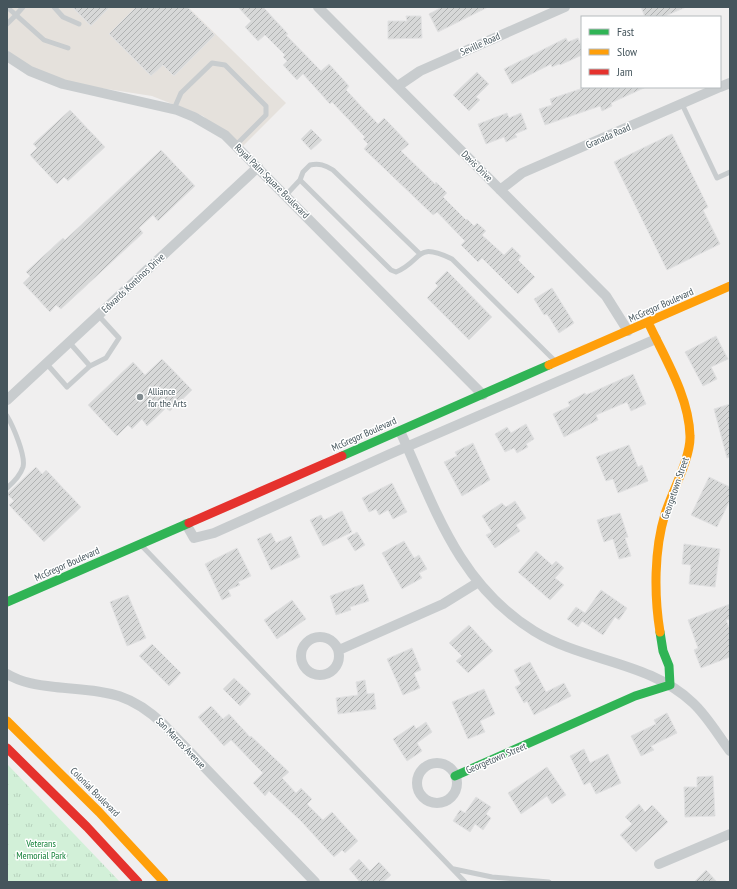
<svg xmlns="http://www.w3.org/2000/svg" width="737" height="889" font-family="'PT Sans Narrow',sans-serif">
<defs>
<pattern id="grass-tufts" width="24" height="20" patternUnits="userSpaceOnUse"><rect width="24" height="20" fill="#d2f0d8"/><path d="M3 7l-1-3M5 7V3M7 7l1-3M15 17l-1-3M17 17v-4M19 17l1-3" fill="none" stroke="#b6d0bc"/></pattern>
<pattern id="building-hatch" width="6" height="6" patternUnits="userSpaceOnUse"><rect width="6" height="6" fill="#d7d8d8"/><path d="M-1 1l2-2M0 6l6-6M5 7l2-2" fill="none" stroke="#b0b2b2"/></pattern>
</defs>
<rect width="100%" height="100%" fill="#f0efef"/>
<path fill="#e5e1dc" d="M 7,7 L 188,7 L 286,103 L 240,149 L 203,116 L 152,96 L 81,85 L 51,78 L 7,56 Z"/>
<path fill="url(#grass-tufts)" d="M 7,764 L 120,882 L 7,882 Z"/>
<path fill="url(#building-hatch)" stroke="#e1e1e2" d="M 72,7 L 110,7 L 91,26 Z
M 136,7 L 187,7 L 215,35 L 174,76 L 163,65 L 151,76 L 109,34 Z
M 238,7 L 263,7 L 288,34 L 286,35 L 321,71 L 329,64 L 349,86 L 346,90 L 378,124 L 384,118 L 409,144 L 401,151 L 435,184 L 436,182 L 447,193 L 443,197 L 466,220 L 467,219 L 474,226 L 477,223 L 486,231 L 482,235 L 504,255 L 512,247 L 521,256 L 518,260 L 535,277 L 518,294 L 482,258 L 478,262 L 461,245 L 465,241 L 437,212 L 433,215 L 364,149 L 368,144 L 363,139 L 365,137 L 332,102 L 330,104 L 303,74 L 297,80 L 283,65 L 287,61 L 283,57 L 285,55 L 265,35 L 258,41 L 245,27 L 251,21 Z
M 442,7 L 488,7 L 438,32 L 429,14 Z
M 641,7 L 686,7 L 663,17 L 645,17 Z
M 406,16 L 421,16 L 422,38 L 388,39 L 388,21 L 407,21 Z
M 566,38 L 568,42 L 578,38 L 582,48 L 582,55 L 560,65 L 559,64 L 552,67 L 551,64 L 512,84 L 504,69 Z
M 477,72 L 489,84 L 476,97 L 480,100 L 469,111 L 453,95 Z
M 586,87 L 646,87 L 611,103 L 612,106 L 602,111 L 600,106 L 545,125 L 539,109 L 552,105 L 550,99 Z
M 70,110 L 105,147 L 68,181 L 64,177 L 57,184 L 30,155 L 37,148 L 33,144 Z
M 507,113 L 509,118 L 521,113 L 527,129 L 515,134 L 517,137 L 506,142 L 504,137 L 486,144 L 478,124 Z
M 311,129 L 322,140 L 311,150 L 301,139 Z
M 672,134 L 708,207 L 703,210 L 720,244 L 667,270 L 614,162 Z
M 161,150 L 195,186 L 158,221 L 153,215 L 139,228 L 143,233 L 61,309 L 56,305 L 50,312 L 23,283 L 30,276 L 26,272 L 63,238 L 65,240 Z
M 447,271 L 492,317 L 469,340 L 427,298 L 438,286 L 435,283 Z
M 552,288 L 574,323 L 559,333 L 547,314 L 544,315 L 534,299 Z
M 716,336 L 728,359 L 711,367 L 717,379 L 703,386 L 685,352 Z
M 162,359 L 192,390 L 170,411 L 166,408 L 147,426 L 142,419 L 132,429 L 128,425 L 117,436 L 88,405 L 133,362 L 145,375 Z
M 633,374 L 646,404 L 631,411 L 627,402 L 596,415 L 598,420 L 564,437 L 553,414 L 570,406 L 568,402 L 585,393 L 586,395 Z
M 730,404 L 730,457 L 727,458 L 714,409 Z
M 526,424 L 534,439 L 526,444 L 528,447 L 517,453 L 514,448 L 505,452 L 495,434 L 507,427 L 511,433 Z
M 473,443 L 490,480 L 462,496 L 444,462 L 457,456 L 455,452 Z
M 629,445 L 638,467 L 642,465 L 648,481 L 618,493 L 613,479 L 606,481 L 596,457 Z
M 36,467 L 42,474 L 46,470 L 81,507 L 44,542 L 9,505 L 14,501 L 7,494 Z
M 709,477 L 730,487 L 730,500 L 717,527 L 691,515 Z
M 392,483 L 407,512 L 393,519 L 388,510 L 379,515 L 376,509 L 369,512 L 362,498 Z
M 515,501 L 526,518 L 516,525 L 520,531 L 495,548 L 486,535 L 492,532 L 482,516 L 502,503 L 506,507 Z
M 342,511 L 352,532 L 323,546 L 310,520 L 321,515 L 324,520 Z
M 620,513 L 628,537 L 625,538 L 631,556 L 619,559 L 613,539 L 604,542 L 597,520 Z
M 357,532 L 365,545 L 355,551 L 347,538 Z
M 271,533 L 276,543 L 291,536 L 300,557 L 271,570 L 257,539 Z
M 404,541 L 414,558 L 419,555 L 427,569 L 419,573 L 422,578 L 402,589 L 382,553 Z
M 684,544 L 720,549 L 715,587 L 689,584 L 691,565 L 682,564 Z
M 237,548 L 251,576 L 238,582 L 240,585 L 228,590 L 231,596 L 222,600 L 205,564 Z
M 536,551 L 552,565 L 556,561 L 564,568 L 555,578 L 564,585 L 550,600 L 518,572 Z
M 363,584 L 369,601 L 350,607 L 351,610 L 336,615 L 330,596 Z
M 601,590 L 627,608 L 619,620 L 615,617 L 603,635 L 582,621 L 578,627 L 567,619 L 576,607 L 585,613 Z
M 128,595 L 146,638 L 127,646 L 110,602 Z
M 292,600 L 306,619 L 277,639 L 264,620 Z
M 730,604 L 730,619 L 726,620 L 730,630 L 730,657 L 701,668 L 694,650 L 698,648 L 688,620 Z
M 469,625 L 493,651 L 468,673 L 456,661 L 462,656 L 449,643 Z
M 152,644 L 181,673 L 169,686 L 139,656 Z
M 412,648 L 421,670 L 414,673 L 420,688 L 403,695 L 387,659 Z
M 530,662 L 546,692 L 564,683 L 571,696 L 534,715 L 527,701 L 524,703 L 515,687 L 521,684 L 514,670 Z
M 234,678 L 251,694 L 240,706 L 223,689 Z
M 365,680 L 367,694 L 374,693 L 376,709 L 338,714 L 336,698 L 358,695 L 356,682 Z
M 484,689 L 495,714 L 480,721 L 485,732 L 468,739 L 452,702 Z
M 211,706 L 223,719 L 229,714 L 250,737 L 251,736 L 289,772 L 282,778 L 296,793 L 301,788 L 312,799 L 307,804 L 323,820 L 332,812 L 358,841 L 345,853 L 342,850 L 334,857 L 301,821 L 269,791 L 265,796 L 253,783 L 263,773 L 231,740 L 224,746 L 198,717 Z
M 667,713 L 677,733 L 651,746 L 654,750 L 641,756 L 631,736 L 656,724 L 654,720 Z
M 426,722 L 432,732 L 417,743 L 422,751 L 407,761 L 393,739 L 414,725 L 416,729 Z
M 584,749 L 590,763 L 608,754 L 621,783 L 596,794 L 590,782 L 584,785 L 570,756 Z
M 547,767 L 566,795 L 552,804 L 547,796 L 521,814 L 508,793 Z
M 713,776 L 715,816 L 685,817 L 684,787 L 697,787 L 697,777 Z
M 476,797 L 491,807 L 486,814 L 491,818 L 483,830 L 475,824 L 470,832 L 453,821 L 460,810 L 465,813 Z
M 639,804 L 645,812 L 652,805 L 668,822 L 636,852 L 620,835 L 632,824 L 625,817 Z
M 359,859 L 370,871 L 379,862 L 391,875 L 383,882 L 360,882 L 349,869 Z
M 706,870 L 717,882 L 694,882 Z"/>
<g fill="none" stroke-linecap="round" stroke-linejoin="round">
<path stroke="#c8ccce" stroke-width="5" d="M 7,7 L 16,15 L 23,7
M 54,7 L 63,17 L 79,24
M 7,24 L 16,15 L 44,40 L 68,48
M 682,104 L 717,178 L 730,172
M 174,109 L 181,93 L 212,63 L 225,65 L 266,106 L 266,115 L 236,145
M 300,180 L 391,270 L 396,272 C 424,260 414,241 452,259 L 555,361
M 286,195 L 300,180 L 303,172 L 310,165 C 319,163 325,165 333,170 L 419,253
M 69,342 L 90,366
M 46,363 L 67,387 L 90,366 L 106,358 L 119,338 L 98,315
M 7,416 C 13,426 26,456 23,467 C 20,476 14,482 7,488
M 141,545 L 465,882
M 454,869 L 492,877 L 549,882"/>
<path stroke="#c8ccce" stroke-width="10" d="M 318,7 L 606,296 L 628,331
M 7,56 L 30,71 L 63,84 L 177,110 L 194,117 L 225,135 L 483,395
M 398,86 L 420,71 L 565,7
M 720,87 L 730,83
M 500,190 L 522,173 L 720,87
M 7,400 L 258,167
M 400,431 C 435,508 458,584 534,631 C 584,662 649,661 693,703 C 707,716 718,735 730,751
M 186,524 L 194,538 L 214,533 L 390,454 L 656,339
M301 656a19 19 0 1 1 38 0a19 19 0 1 1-38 0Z
M 339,650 L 443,604 L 477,583
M 7,674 C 22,683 38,685 55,687 C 102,692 126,689 163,724 L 315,882
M417 783a20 20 0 1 1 40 0a20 20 0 1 1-40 0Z
M 659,864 L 730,834"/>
<path stroke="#30b455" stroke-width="9" d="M 342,456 L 549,365
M 7,602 L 189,523
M 455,776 L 635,696 L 670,685 L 669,666 L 663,651 L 660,632"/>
<path stroke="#ff9f0a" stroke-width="9" d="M 648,322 C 664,357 689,396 690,436 C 691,457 672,492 665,514 C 654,550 654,595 660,632
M 549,365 L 730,286
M 7,721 L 99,812 L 164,882"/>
<path stroke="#e5322d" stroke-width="9" d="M 189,523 L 342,456
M 7,748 L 87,827 L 138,882"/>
</g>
<circle fill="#818b8f" stroke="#fff" stroke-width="1.5" cx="140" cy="397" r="4"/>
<g text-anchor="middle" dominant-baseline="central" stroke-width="3" stroke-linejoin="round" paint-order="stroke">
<g font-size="10" fill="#45555c" stroke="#fff">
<text transform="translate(480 44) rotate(-24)">Seville Road</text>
<text transform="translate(608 136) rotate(-24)">Granada Road</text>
<text transform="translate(477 166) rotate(45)">Davis Drive</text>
<text transform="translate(272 181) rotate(45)">Royal Palm Square Boulevard</text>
<text transform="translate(133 283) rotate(-43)">Edwards Kontinos Drive</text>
<text transform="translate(661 305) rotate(-24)">McGregor Boulevard</text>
<text transform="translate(364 434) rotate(-24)">McGregor Boulevard</text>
<text transform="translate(675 488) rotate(-71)">Georgetown Street</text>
<text transform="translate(67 564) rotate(-24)">McGregor Boulevard</text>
<text transform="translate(181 743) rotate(46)">San Marcos Avenue</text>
<text transform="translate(496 758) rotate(-23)">Georgetown Street</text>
<text transform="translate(95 792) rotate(45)">Colonial Boulevard</text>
</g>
<g font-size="10" fill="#45555c" stroke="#fff" text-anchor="start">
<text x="148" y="391">Alliance<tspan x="148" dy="12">for the Arts</tspan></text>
</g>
<g font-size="10" fill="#138038" stroke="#fff">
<text x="41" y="843">Veterans<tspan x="41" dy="12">Memorial Park</tspan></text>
</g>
</g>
<rect width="737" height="889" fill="none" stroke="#45555c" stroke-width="16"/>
<rect x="581" y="16" width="140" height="72" fill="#ffffff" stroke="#b5bbbe"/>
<rect x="589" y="29" width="20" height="6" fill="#30b455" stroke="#b5bbbe"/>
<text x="617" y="36" font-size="12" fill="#45555c">Fast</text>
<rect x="589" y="49" width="20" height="6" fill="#ff9f0a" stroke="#b5bbbe"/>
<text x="617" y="56" font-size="12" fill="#45555c">Slow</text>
<rect x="589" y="69" width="20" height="6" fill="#e5322d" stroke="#b5bbbe"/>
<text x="617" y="76" font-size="12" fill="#45555c">Jam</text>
</svg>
